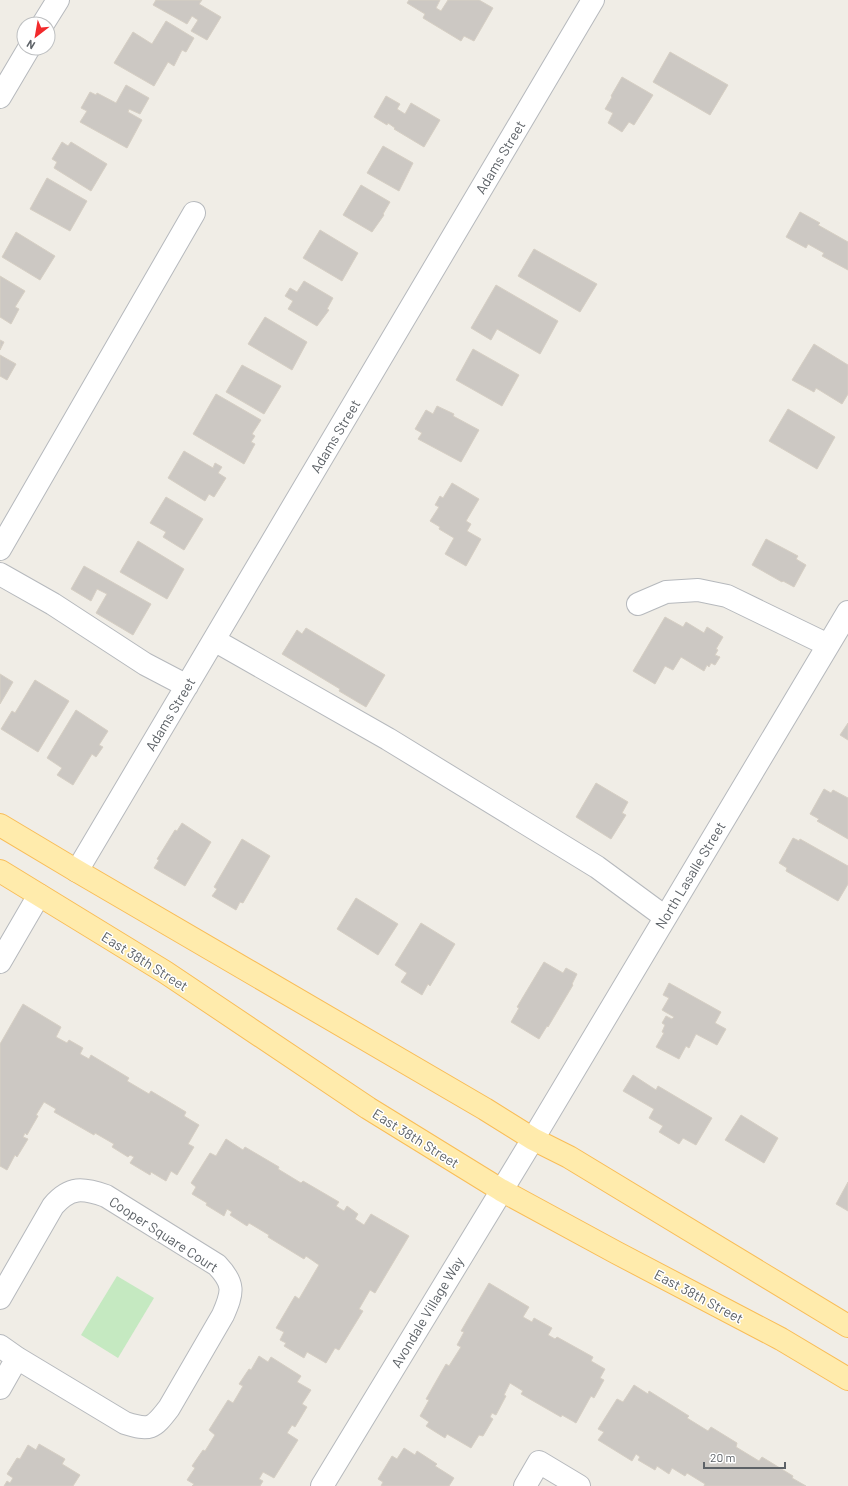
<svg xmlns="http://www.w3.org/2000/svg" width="848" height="1486" font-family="Barlow,sans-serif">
<rect width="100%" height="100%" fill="#f0ede6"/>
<path fill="#c5e9c1" d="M 117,1276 L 154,1298 L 118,1358 L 81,1335 Z"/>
<path fill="#ccc8c3" stroke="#d6cfc4" d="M 156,0 L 202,0 L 199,4 L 221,17 L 207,40 L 191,31 L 198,20 L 192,16 L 187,24 L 153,5 Z
M 409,0 L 440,0 L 436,8 L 441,11 L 448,0 L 479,0 L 493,8 L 474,41 L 464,36 L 461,41 L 423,18 L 425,14 L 407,3 Z
M 166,21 L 194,38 L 186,52 L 182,50 L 174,66 L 168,62 L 154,86 L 114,63 L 133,32 L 152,44 Z
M 670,52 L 728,85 L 710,115 L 653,82 Z
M 622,77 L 653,95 L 634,125 L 629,122 L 622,132 L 608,123 L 613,113 L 605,109 L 612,97 L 611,96 Z
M 126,85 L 149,98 L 140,114 L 129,109 L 128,112 L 142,120 L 127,148 L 80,122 L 87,111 L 81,108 L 90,92 L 96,95 L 97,93 L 116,103 Z
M 386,96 L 400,104 L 397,109 L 405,114 L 411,103 L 440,120 L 424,147 L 394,129 L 395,128 L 388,123 L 387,125 L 374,117 Z
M 62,142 L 68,146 L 71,142 L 107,164 L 91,191 L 54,168 L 57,162 L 52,159 Z
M 383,146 L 413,163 L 399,191 L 367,173 Z
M 47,178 L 87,201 L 70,231 L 30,209 Z
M 361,185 L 390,202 L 383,214 L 384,215 L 372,232 L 343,215 Z
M 800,212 L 820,223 L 818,225 L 848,242 L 848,270 L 822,256 L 824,253 L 808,244 L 806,248 L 786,237 Z
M 320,230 L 358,253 L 342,281 L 303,258 Z
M 16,232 L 55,256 L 40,280 L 2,257 Z
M 534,249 L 597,284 L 580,312 L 518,276 Z
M 0,276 L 25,291 L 15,307 L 19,309 L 11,324 L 0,317 Z
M 304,281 L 333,298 L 327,309 L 329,310 L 317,326 L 288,309 L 293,301 L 285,296 L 290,288 L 297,292 Z
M 496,285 L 558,321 L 540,354 L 497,329 L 491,340 L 471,328 Z
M 265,317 L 307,342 L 292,370 L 248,344 Z
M 0,340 L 4,342 L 0,350 Z
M 814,344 L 848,365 L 848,394 L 842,404 L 816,388 L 814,392 L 792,380 Z
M 473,349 L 519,375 L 502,406 L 456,380 Z
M 0,355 L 16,364 L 7,380 L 0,376 Z
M 242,365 L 281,386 L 264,414 L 226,392 Z
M 216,394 L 261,420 L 252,434 L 255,436 L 251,442 L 255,444 L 244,464 L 193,434 Z
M 437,406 L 454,414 L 453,416 L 479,430 L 461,462 L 418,439 L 422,433 L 415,429 L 426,410 L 433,414 Z
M 788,409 L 835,437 L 817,469 L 769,441 Z
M 184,451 L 213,468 L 215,463 L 222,467 L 218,473 L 226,478 L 214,497 L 209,494 L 205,501 L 168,478 Z
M 452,483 L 479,499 L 466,521 L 471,524 L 467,531 L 481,539 L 466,566 L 445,554 L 454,538 L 439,529 L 440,527 L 430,521 L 439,507 L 435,505 L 440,496 L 443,498 Z
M 166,497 L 203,519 L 184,550 L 163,537 L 166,532 L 150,523 Z
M 766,539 L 798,556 L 796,559 L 806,565 L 794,587 L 783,581 L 782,582 L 752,565 Z
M 138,541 L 184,569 L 167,599 L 120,572 Z
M 84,566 L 151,604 L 133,635 L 96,613 L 107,594 L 97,589 L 91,601 L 71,589 Z
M 665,617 L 683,627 L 686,622 L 704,633 L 707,627 L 723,637 L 716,649 L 718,650 L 715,655 L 720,657 L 715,665 L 711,663 L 709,667 L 707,665 L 704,671 L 681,657 L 673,670 L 665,666 L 655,684 L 633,671 Z
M 306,628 L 385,675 L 366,707 L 339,691 L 340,689 L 282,654 L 297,630 L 302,634 Z
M 0,674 L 13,682 L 0,704 Z
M 35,680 L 69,701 L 38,752 L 1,729 L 12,711 L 15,713 Z
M 76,710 L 108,731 L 99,745 L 103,747 L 96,757 L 92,754 L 73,785 L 57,775 L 62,768 L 47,758 Z
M 848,723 L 848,740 L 840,735 Z
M 596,783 L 628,802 L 622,813 L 626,815 L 611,839 L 576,817 Z
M 824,789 L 831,793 L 833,790 L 848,798 L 848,839 L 817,821 L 819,819 L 810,814 Z
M 182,823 L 211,842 L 185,886 L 154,868 L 159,860 L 157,859 L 175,830 L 177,831 Z
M 793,838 L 799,841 L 800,839 L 848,866 L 848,884 L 838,901 L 786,871 L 787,868 L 779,863 Z
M 242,839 L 270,856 L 243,903 L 240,902 L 236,910 L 212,896 L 217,889 L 214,887 Z
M 356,898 L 398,924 L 378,955 L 337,929 Z
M 421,923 L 455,944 L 430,986 L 428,984 L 422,995 L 401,982 L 407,973 L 395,965 Z
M 544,962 L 563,973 L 566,968 L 577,974 L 572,984 L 573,985 L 548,1027 L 547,1026 L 539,1039 L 511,1022 L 519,1008 L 517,1007 Z
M 669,983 L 721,1012 L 715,1023 L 726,1029 L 717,1045 L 696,1034 L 689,1048 L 686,1046 L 679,1059 L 656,1047 L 664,1033 L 662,1032 L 665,1025 L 662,1023 L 666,1016 L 672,1019 L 674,1017 L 662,1010 L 669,998 L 663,995 Z
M 23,1004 L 61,1027 L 56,1037 L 67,1043 L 69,1040 L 83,1048 L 80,1054 L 89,1059 L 91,1055 L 129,1078 L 127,1081 L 149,1094 L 151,1091 L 186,1112 L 184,1116 L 199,1125 L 188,1144 L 194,1147 L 177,1175 L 171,1171 L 166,1181 L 151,1172 L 150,1175 L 130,1163 L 134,1157 L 130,1155 L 128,1157 L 112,1147 L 114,1144 L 95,1133 L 94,1135 L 54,1112 L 56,1109 L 44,1102 L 36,1115 L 38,1116 L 27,1135 L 25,1133 L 23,1137 L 28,1139 L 17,1157 L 15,1155 L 7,1170 L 0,1166 L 0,1044 Z
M 633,1075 L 656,1090 L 658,1086 L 712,1118 L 696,1145 L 683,1138 L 679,1144 L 659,1132 L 663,1126 L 649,1118 L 654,1109 L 623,1091 Z
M 741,1115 L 778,1138 L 764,1163 L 725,1140 Z
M 226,1139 L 243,1150 L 245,1147 L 279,1167 L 278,1169 L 301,1183 L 303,1181 L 339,1202 L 336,1206 L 344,1211 L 347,1206 L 358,1214 L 355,1219 L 364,1225 L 371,1214 L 409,1236 L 375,1293 L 370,1290 L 359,1309 L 363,1311 L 339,1350 L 335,1348 L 326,1363 L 307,1352 L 304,1358 L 284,1346 L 286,1343 L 280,1340 L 284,1332 L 276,1328 L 295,1296 L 299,1299 L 319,1265 L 306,1256 L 304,1259 L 268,1237 L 269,1235 L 249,1223 L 247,1226 L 230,1215 L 232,1212 L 227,1209 L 224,1216 L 206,1205 L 207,1203 L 192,1194 L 196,1187 L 191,1183 L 210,1153 L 216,1156 Z
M 848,1182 L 848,1211 L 836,1204 Z
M 489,1283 L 529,1307 L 523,1317 L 532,1322 L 534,1318 L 552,1328 L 548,1335 L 555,1339 L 557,1337 L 593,1357 L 591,1361 L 605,1369 L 600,1378 L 604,1380 L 594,1398 L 591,1396 L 576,1423 L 562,1415 L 561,1417 L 521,1394 L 523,1391 L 510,1383 L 504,1395 L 506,1396 L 496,1415 L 492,1413 L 490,1417 L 493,1419 L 483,1436 L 479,1435 L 471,1448 L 447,1434 L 445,1438 L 426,1426 L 429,1422 L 420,1416 L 429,1400 L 426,1399 L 446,1364 L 449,1366 L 461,1347 L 457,1345 L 464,1332 L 461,1331 Z
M 259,1356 L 268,1362 L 271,1357 L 301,1376 L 297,1382 L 311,1390 L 302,1404 L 307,1407 L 295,1427 L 292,1425 L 287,1433 L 298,1440 L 274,1478 L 263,1472 L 259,1479 L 263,1481 L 260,1486 L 192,1486 L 194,1484 L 187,1480 L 195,1468 L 192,1466 L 203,1450 L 205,1451 L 215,1435 L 209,1430 L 228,1400 L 233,1403 L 243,1386 L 239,1384 L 249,1369 L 251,1370 Z
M 634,1385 L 648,1394 L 649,1391 L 689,1416 L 687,1418 L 708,1431 L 711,1427 L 737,1443 L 736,1447 L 759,1461 L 762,1457 L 793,1476 L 792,1478 L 806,1486 L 704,1486 L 705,1484 L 687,1473 L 685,1476 L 672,1468 L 669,1474 L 657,1466 L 655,1470 L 638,1460 L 640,1457 L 636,1454 L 632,1461 L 598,1440 L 604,1432 L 598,1429 L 617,1399 L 623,1402 Z
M 39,1444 L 65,1459 L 62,1464 L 80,1475 L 73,1486 L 4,1486 L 7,1481 L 10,1483 L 13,1478 L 7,1474 L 17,1458 L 20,1459 L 28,1445 L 36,1450 Z
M 404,1448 L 415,1455 L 417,1451 L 437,1464 L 435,1466 L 454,1478 L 449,1486 L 381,1486 L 383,1482 L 378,1479 L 392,1456 L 397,1459 Z"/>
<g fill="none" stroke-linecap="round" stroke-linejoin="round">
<defs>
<path id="minor" d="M 43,24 L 58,0
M 0,97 L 29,48
M 0,549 L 194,213
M 0,574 L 53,604 L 145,664 L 187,686
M 638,604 L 666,592 L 698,590 L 727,596 L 828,645
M 214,640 L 388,739 L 597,867 L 665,917
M 77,871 L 593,0
M 0,962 L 39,895
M 0,1298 L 53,1206 C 70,1186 83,1188 106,1196 L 217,1265 C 235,1284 233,1292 223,1315 L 169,1408 C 153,1429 150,1431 125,1423 L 17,1358 L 0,1346
M 0,1388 L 17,1358
M 322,1486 L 533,1139 L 848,612
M 525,1486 L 539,1462 L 579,1486"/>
<path id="major" d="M 0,825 L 77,871 L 485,1109 L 533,1139 L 569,1157 L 848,1326
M 0,871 L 165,972 L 368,1108 L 501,1190 L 617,1253 L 781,1339 L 848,1379"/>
</defs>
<use href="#minor" stroke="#b6b9bd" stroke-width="24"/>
<use href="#major" stroke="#f9bd57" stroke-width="24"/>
<use href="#minor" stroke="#fff" stroke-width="22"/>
<use href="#major" stroke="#ffebac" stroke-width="22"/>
</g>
<g text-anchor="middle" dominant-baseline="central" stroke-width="3" stroke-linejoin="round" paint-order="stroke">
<g font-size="14" fill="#5d6267" stroke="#fff">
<text transform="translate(500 157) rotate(-59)">Adams Street</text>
<text transform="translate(335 436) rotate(-59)">Adams Street</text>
<text transform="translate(170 714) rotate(-59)">Adams Street</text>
<text transform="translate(690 875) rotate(-59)">North Lasalle Street</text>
<text transform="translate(145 961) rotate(32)">East 38th Street</text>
<text transform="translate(416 1138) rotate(32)">East 38th Street</text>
<text transform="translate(164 1234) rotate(33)">Cooper Square Court</text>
<text transform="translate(699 1296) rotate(28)">East 38th Street</text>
<text transform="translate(427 1312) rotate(-59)">Avondale Village Way</text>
</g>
</g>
<g transform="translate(36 36) rotate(211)"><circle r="19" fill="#ffffff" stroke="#bec0c2"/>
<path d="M0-3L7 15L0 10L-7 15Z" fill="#f22a2c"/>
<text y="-6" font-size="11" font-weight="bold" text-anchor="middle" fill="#5d6267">N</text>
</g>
<path d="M704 1462v6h81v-6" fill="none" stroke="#5d6267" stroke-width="2"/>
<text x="710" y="1462" font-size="12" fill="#5d6267" stroke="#ffffff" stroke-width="3" paint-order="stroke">20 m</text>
</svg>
